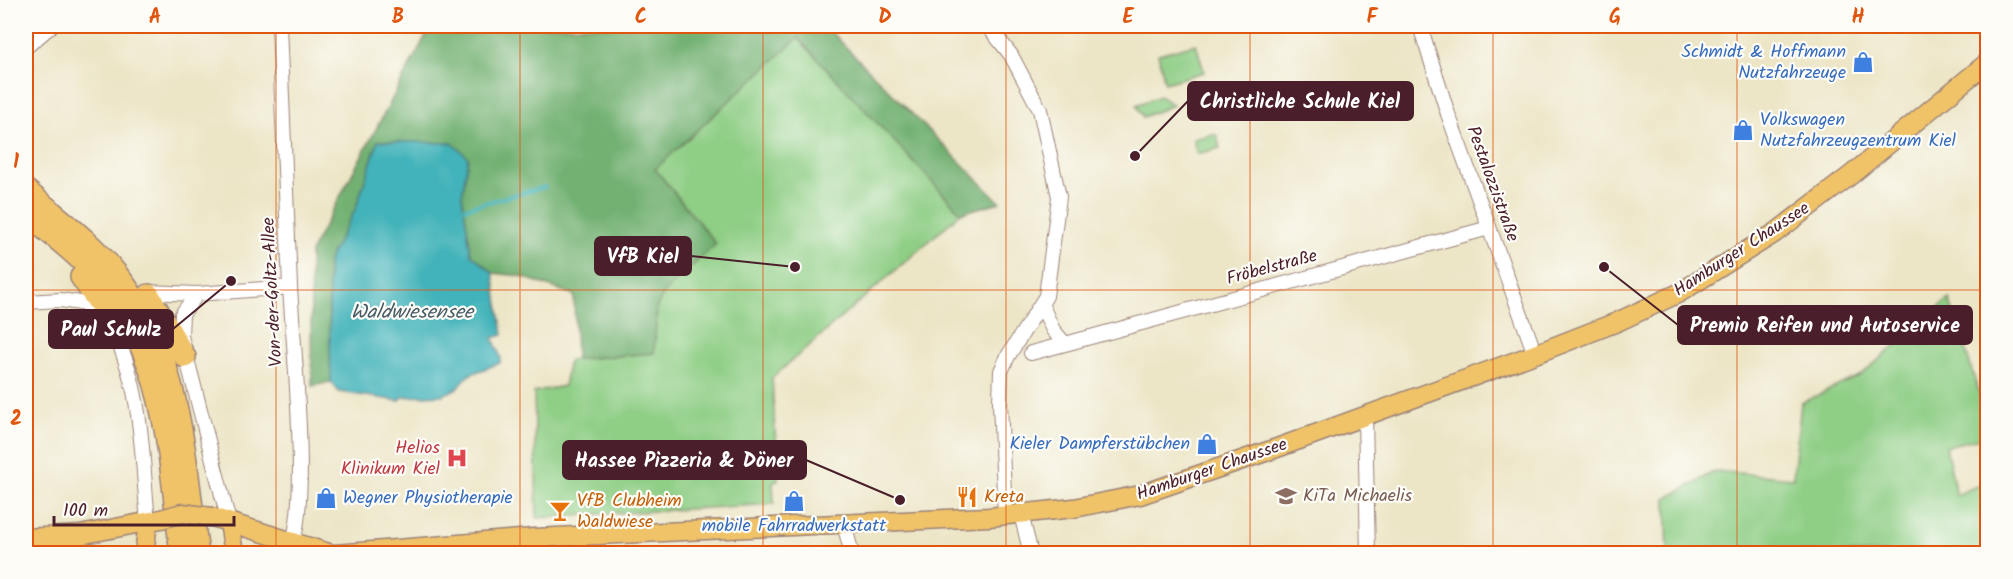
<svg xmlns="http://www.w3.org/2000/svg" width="2013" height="579" font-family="Kalam,sans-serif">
<rect width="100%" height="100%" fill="#fdfcf7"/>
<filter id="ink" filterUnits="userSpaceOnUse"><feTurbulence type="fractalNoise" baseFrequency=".0167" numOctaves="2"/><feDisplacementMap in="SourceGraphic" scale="12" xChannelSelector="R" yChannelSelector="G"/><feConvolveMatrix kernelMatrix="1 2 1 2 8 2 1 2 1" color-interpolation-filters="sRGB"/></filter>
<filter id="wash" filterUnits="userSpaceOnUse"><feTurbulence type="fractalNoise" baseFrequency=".008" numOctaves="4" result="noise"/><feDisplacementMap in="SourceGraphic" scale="24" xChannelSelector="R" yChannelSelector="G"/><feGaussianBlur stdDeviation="1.35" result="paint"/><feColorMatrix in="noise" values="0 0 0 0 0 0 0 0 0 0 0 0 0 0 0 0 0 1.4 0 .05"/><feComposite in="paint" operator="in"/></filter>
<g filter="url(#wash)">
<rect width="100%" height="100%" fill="#ece5c6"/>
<path fill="#8ece85" stroke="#6c7658" stroke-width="1.5" d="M 798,37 L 961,213 L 772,378 L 778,481 L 773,482 L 774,504 L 537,518 L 534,392 L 564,386 L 569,360 L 654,353 L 657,306 L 666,290 L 716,244 L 655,169 Z
M 1196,44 L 1204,72 L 1165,83 L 1158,54 Z
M 1160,96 L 1173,105 L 1143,117 L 1136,105 Z
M 1214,134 L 1217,136 L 1220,148 L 1197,154 L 1193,139 Z
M 1949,299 L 1985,411 L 1981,438 L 1946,446 L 1956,495 L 1977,486 L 1987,487 L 1987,553 L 1668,553 L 1666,499 L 1715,471 L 1793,478 L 1801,403 L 1861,375 Z"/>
<path fill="#72b172" stroke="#5e684e" stroke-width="1.5" d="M 431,26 L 825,26 L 1000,202 L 961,213 L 798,38 L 655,169 L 716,244 L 666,290 L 657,306 L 654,353 L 576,359 L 574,295 L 520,276 L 493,273 L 471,254 L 462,196 L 468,157 L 378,141 L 356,208 L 328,261 L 331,382 L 312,386 L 310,253 Z"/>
<path fill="#43b3ba" stroke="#466972" stroke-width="1.5" d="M 378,141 L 452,143 L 468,157 L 462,196 L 471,254 L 493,273 L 503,335 L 493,338 L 501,358 L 500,363 L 469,375 L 456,389 L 443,395 L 403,397 L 399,401 L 339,392 L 331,382 L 328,261 L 356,208 Z"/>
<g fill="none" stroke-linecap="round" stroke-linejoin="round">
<path stroke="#43b3ba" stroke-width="4" d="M 465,208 L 545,187"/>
</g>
</g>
<g filter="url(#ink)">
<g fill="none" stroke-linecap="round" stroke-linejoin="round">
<defs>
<path id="minor" d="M 279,26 C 283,112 286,199 290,286 C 292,335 313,521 287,554
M 988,26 L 1011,55 L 1040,110 L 1059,197 L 1046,296 L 1008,356 L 1001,371 L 1000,403 L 1005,515
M 1420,26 L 1448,114 L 1535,354
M 26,47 L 51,26
M 147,292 L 197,294 L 290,287
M 197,294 L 182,314 L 181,336 L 229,522
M 26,302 L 60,300 L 101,306 C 144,381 140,439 148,522
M 1042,306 L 1053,330 L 1065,344 L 1489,228
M 1031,353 L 1065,344
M 1365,416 L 1368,554
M 1021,514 L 1031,554
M 844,524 L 852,554"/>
<path id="major" d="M 212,517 L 332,554
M 229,522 L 234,554
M 26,538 L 80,535 L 161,519
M 26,549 L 43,554
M 144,554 L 148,522
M 335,554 L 534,538 L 989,517 L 1074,508 L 1140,495 L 1277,448 L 1535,354 L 1617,322 L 1679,293 L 1775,233 L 1851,175 L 1988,62"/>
<path id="highway" d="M 26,190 C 56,216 91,241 116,273 C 182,354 184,455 198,554
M 26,214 C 48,232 72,250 92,271 C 167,351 168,451 181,554
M 81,277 L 101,306
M 149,295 L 185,357"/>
</defs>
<use href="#minor" stroke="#9b8278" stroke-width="16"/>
<use href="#major" stroke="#9b8278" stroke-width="21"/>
<use href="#highway" stroke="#9b8278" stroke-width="24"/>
<use href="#minor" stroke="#fff" stroke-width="14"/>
<use href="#major" stroke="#f0c369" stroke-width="18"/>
<use href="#highway" stroke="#f0c369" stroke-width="21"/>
<defs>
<path id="major-bridge" d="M 161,519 L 182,513 L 212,517"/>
</defs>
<use href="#major-bridge" stroke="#9b8278" stroke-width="21" stroke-linecap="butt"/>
<use href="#major-bridge" stroke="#f0c369" stroke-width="18"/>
</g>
</g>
<path fill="none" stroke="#e0560e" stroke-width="1.5" stroke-opacity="0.55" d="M 276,26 L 276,554M 520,26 L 520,554M 763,26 L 763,554M 1006,26 L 1006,554M 1250,26 L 1250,554M 1493,26 L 1493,554M 1737,26 L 1737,554M 26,290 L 1988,290"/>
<defs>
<symbol id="shop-bare" viewBox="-9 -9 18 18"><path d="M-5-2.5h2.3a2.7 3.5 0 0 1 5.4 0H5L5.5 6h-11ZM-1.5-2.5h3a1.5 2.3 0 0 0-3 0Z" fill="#3f7fe0" stroke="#fdfcf7" stroke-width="2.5" paint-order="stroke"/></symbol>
<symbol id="hospital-bare" viewBox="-9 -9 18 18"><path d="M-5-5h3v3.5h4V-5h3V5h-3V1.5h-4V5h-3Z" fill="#e0444e" stroke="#fdfcf7" stroke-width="2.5" paint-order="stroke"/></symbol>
<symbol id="school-bare" viewBox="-9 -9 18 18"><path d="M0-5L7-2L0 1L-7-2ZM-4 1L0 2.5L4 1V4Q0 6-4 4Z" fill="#8d6e63" stroke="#fdfcf7" stroke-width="2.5" paint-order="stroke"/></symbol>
<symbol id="restaurant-bare" viewBox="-9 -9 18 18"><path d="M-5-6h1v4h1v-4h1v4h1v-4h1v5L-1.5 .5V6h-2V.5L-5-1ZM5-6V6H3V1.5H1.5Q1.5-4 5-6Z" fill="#e8710a" stroke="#fdfcf7" stroke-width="2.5" paint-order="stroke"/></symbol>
<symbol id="bar-bare" viewBox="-9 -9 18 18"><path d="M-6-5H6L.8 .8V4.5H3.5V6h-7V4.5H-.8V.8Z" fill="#e8710a" stroke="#fdfcf7" stroke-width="2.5" paint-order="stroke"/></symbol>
</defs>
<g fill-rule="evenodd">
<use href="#shop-bare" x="1848" y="47" width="30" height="30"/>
<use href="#shop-bare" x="1728" y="115" width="30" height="30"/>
<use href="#shop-bare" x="1192" y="429" width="30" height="30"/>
<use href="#hospital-bare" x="442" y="443" width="30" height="30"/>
<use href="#school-bare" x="1271" y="481" width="30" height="30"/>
<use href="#restaurant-bare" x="952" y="482" width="30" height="30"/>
<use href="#shop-bare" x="311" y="483" width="30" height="30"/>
<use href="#shop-bare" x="779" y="486" width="30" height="30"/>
<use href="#bar-bare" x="545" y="496" width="30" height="30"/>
</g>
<g text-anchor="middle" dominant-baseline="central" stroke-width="4.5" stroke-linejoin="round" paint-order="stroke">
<g font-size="18" fill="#366cbe" stroke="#fdfcf7" text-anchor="end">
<text x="1846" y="52">Schmidt &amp; Hoffmann<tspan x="1846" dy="21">Nutzfahrzeuge</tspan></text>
<text x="1760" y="120" text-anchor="start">Volkswagen<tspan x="1760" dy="21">Nutzfahrzeugzentrum Kiel</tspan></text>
<text x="1190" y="444">Kieler Dampferstübchen</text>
<text x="343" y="498" text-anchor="start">Wegner Physiotherapie</text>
<text x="794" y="526" text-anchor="middle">mobile Fahrradwerkstatt</text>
</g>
<g font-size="18" fill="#4a1f2b" stroke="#fdfcf7">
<text transform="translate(1492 184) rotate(70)">Pestalozzistraße</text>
<text transform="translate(1742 250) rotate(-33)">Hamburger Chaussee</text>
<text transform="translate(1272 268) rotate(-15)">Fröbelstraße</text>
<text transform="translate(273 292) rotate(-93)">Von-der-Goltz-Allee</text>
<text transform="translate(1212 470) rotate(-19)">Hamburger Chaussee</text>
</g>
<g font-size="18" fill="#be3a42" stroke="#fdfcf7" text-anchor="end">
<text x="440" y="448">Helios<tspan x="440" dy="21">Klinikum Kiel</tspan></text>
</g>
<g font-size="18" fill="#785e54" stroke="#fdfcf7" text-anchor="start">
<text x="1303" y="496">KiTa Michaelis</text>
</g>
<g font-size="18" fill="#c56008" stroke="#fdfcf7" text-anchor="start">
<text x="984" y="497">Kreta</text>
<text x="577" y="501">VfB Clubheim<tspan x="577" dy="21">Waldwiese</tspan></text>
</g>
<g font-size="20" font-style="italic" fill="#475a64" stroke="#fdfcf7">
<text x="412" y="313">Waldwiesensee</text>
</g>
</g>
<path fill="none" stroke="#4a1f2b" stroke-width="2" d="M1135 156L1188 101M795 267L691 256M1604 267L1678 325M231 281L173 329M900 500L806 460"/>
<g fill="#4a1f2b" stroke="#fdfcf7" stroke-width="2">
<circle cx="1135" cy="156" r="6"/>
<circle cx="795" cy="267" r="6"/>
<circle cx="1604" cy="267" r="6"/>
<circle cx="231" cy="281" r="6"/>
<circle cx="900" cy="500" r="6"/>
</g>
<g fill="#4a1f2b" stroke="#4a1f2b" stroke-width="2">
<rect x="1188" y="82" width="225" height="38" rx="6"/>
<rect x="595" y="237" width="96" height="38" rx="6"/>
<rect x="1678" y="306" width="294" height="38" rx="6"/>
<rect x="49" y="310" width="124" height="38" rx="6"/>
<rect x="563" y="441" width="243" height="38" rx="6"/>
</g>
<g font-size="20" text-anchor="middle" font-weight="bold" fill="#fff">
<text x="1300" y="108">Christliche Schule Kiel</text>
<text x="643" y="263">VfB Kiel</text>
<text x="1825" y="332">Premio Reifen und Autoservice</text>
<text x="111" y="336">Paul Schulz</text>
<text x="684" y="467">Hassee Pizzeria &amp; Döner</text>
</g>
<rect width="2013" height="579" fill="none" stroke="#fdfcf7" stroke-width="66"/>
<path d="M54 516v9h180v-9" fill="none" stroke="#4a1f2b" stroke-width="3"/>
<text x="63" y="516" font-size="18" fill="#4a1f2b" stroke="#fdfcf7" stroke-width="4.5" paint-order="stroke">100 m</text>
<rect x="33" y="33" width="1947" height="513" fill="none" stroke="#e0560e" stroke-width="2"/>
<g font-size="20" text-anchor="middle" font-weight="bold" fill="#e0560e">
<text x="155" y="23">A</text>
<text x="398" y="23">B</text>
<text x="641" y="23">C</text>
<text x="885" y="23">D</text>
<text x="1128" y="23">E</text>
<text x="1372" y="23">F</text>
<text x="1615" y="23">G</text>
<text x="1858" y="23">H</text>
<text x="16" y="168">1</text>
<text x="16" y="425">2</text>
</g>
</svg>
